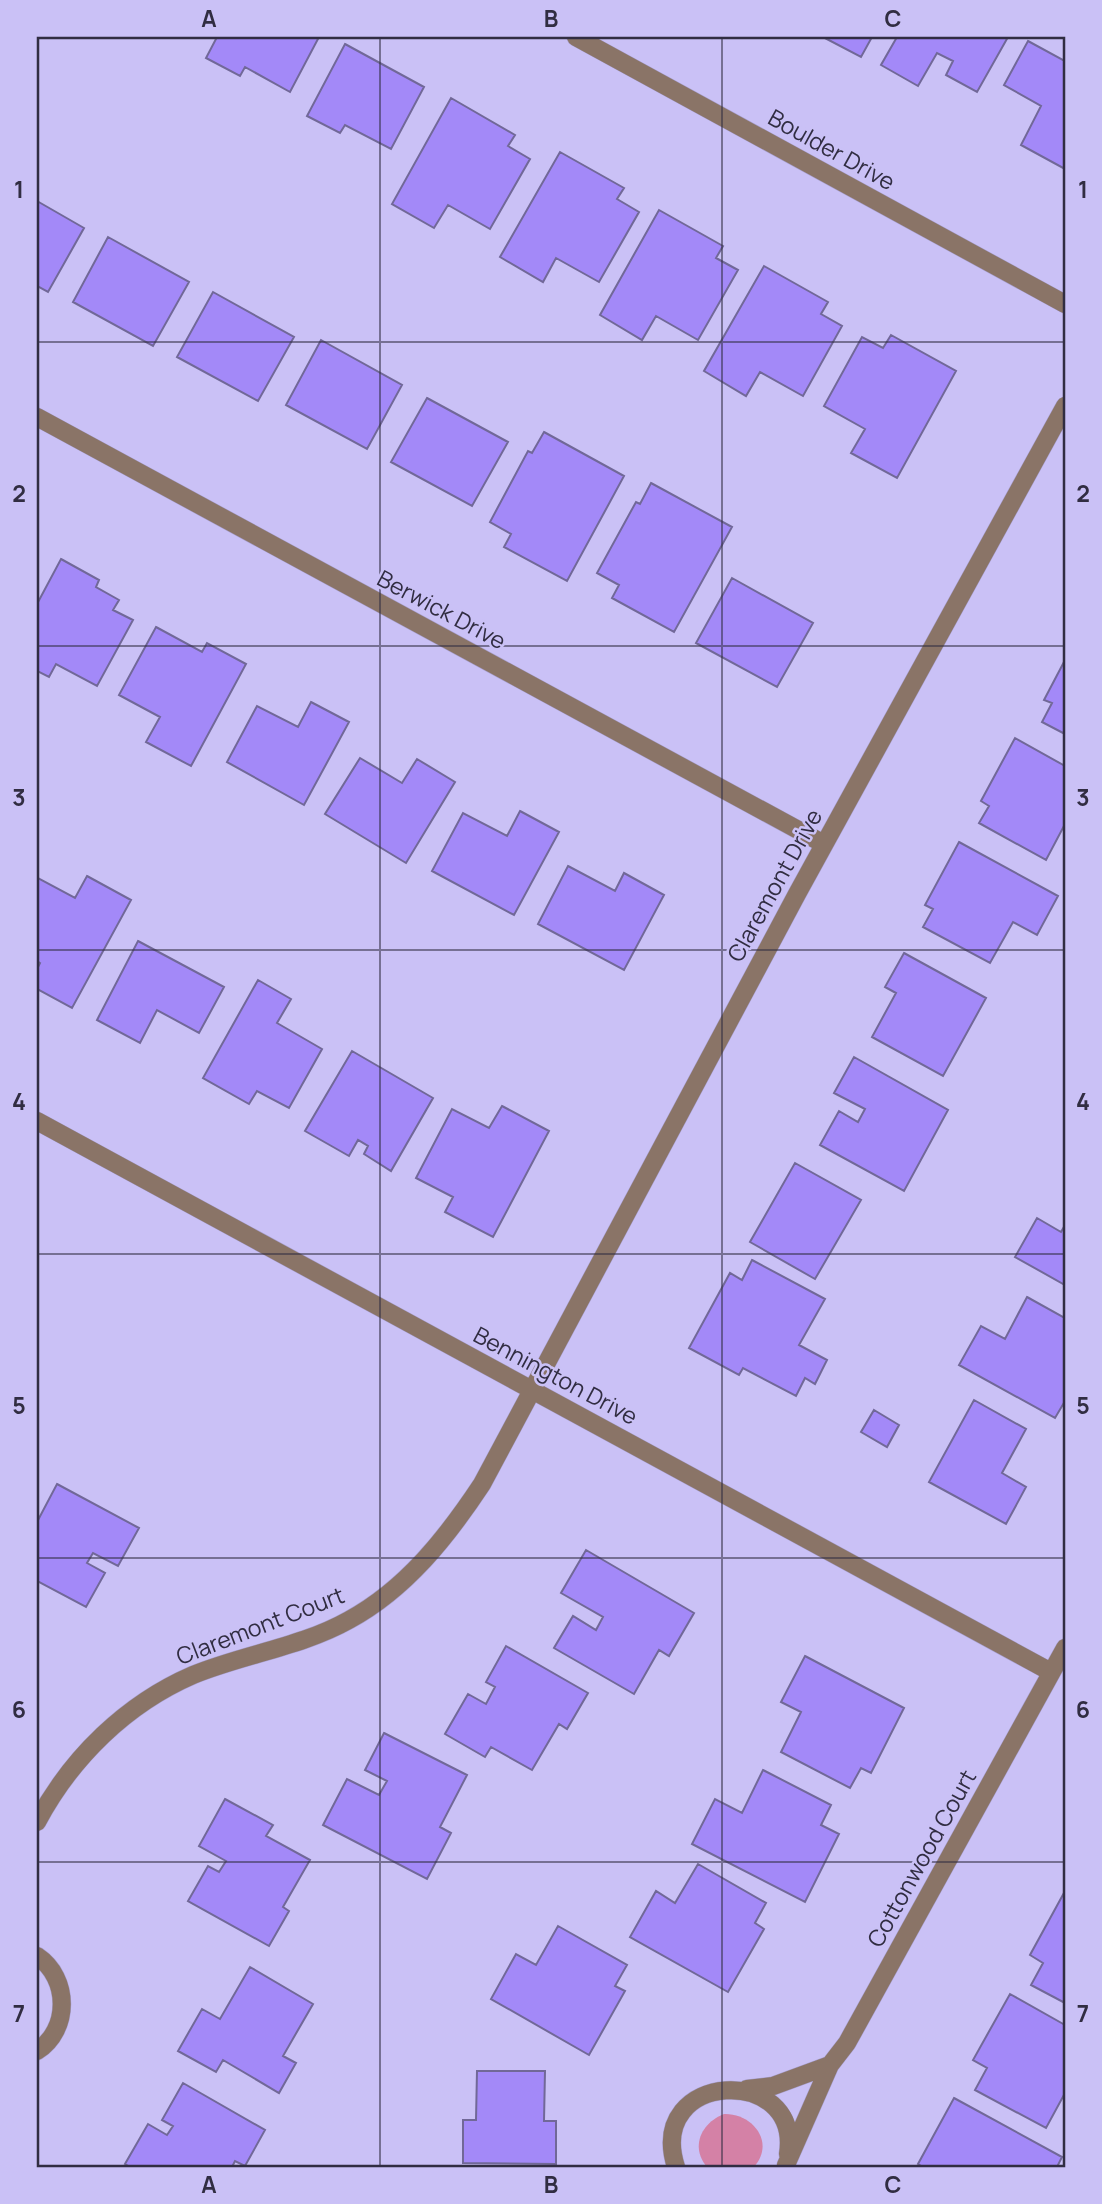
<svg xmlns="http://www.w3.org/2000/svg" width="1102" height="2204" font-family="Manrope,sans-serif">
<rect width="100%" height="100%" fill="#cac1f6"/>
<path fill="#d481a6" d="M 724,2114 C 752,2113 776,2142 754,2167 L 707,2167 C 690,2147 701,2123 724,2114 Z"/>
<path fill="#a389f8" stroke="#716898" stroke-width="2" d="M 217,37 L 319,37 L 290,92 L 245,67 L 240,76 L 206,58 Z
M 823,37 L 872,37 L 861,57 Z
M 897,37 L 1008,37 L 977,92 L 946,75 L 953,61 L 937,53 L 918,86 L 881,65 Z
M 1028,41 L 1065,61 L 1065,169 L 1021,145 L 1041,106 L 1004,85 Z
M 345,44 L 424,87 L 391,149 L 345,125 L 340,133 L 307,116 Z
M 451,98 L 515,135 L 508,146 L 530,159 L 490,229 L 448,205 L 434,228 L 392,204 Z
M 560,152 L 624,188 L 617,199 L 639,212 L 599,282 L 556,258 L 543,282 L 500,257 Z
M 37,201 L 84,228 L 48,292 L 37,286 Z
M 659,210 L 723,246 L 716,258 L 738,270 L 698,340 L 656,316 L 642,340 L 600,315 Z
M 108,237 L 189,282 L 153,346 L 73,302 Z
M 764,266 L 828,302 L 821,314 L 842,326 L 803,396 L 760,372 L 746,396 L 704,371 Z
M 213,292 L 294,337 L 258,401 L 177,357 Z
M 891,335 L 956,371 L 897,478 L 851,453 L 865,429 L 824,406 L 862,337 L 883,348 Z
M 321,340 L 402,385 L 367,449 L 286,405 Z
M 427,398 L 508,442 L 472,506 L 391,462 Z
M 544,432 L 624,476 L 567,581 L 504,547 L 511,534 L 490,522 L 528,451 L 532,453 Z
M 651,483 L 732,527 L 674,632 L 612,598 L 619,585 L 597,573 L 636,502 L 640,504 Z
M 61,559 L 99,580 L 96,587 L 119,600 L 113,610 L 133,620 L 97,686 L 56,664 L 49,677 L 37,671 L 37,604 Z
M 732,578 L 813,623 L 777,687 L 696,643 Z
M 156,627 L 202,652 L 207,643 L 246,664 L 191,766 L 146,742 L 160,717 L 119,695 Z
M 1065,660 L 1065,734 L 1042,722 L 1052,703 L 1044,700 Z
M 311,702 L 349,722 L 304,805 L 227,762 L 257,706 L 298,727 Z
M 1015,738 L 1065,766 L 1065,824 L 1046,860 L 979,823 L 989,806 L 981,801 Z
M 360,758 L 402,783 L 417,759 L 455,782 L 406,863 L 325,814 Z
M 520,811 L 559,832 L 514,915 L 432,871 L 463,813 L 507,836 Z
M 959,842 L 1058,896 L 1037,935 L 1013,922 L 990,963 L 923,927 L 933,909 L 925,905 Z
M 568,866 L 615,891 L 624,873 L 664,895 L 624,970 L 538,924 Z
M 87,876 L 131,900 L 72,1008 L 37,989 L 37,969 L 40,963 L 37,961 L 37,880 L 38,878 L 75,898 Z
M 138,941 L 224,987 L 199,1033 L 157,1010 L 140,1043 L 97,1020 Z
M 904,953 L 986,998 L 943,1076 L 872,1037 L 896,993 L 885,987 Z
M 258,980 L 291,999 L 277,1023 L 322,1049 L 289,1108 L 257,1091 L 249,1104 L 203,1078 Z
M 352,1051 L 433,1098 L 391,1171 L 364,1154 L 368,1146 L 358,1140 L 349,1156 L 305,1131 Z
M 854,1057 L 948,1110 L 904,1191 L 820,1145 L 839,1111 L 858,1122 L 865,1109 L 834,1093 Z
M 502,1106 L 549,1131 L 493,1237 L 445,1212 L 453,1197 L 416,1178 L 452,1109 L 489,1128 Z
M 795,1163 L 861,1200 L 815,1279 L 750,1242 Z
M 1037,1218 L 1061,1232 L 1065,1225 L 1065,1285 L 1015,1257 Z
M 752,1260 L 825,1299 L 799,1345 L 827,1360 L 815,1384 L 805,1378 L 796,1396 L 743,1368 L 739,1375 L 689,1348 L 730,1273 L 742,1280 Z
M 1027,1297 L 1065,1318 L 1065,1401 L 1055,1418 L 959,1365 L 981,1326 L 1005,1339 Z
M 974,1400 L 1026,1429 L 1002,1473 L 1026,1487 L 1006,1524 L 929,1482 Z
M 874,1410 L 899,1425 L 887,1447 L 861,1432 Z
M 57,1484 L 139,1528 L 118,1566 L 93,1553 L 87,1563 L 105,1573 L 86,1607 L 37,1581 L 37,1522 Z
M 586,1550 L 694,1613 L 669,1656 L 659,1650 L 634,1694 L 554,1648 L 573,1616 L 596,1630 L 603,1617 L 561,1593 Z
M 506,1646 L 588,1693 L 567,1729 L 559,1724 L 532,1770 L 491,1747 L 485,1757 L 445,1734 L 468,1694 L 486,1704 L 495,1687 L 486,1682 Z
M 805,1656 L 904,1708 L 871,1773 L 861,1768 L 850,1788 L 781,1752 L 801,1712 L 781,1702 Z
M 384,1733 L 467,1775 L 440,1827 L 451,1833 L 427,1879 L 323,1825 L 347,1779 L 379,1795 L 387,1781 L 365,1770 Z
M 763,1770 L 831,1805 L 821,1825 L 839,1834 L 805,1902 L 692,1844 L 715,1799 L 742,1813 Z
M 225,1799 L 273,1825 L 266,1836 L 310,1860 L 283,1907 L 289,1911 L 269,1946 L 188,1901 L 208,1866 L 219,1872 L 226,1861 L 199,1846 Z
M 698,1864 L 766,1903 L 755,1923 L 764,1929 L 728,1992 L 630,1937 L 656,1891 L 675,1903 Z
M 1065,1891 L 1065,2003 L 1031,1985 L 1043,1963 L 1030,1955 Z
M 558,1926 L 627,1965 L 615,1986 L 625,1991 L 589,2055 L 491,1999 L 516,1954 L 536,1965 Z
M 250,1967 L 313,2004 L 283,2056 L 296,2063 L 279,2093 L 223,2060 L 216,2072 L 178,2051 L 202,2009 L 220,2019 Z
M 1010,1994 L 1065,2025 L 1065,2093 L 1046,2128 L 975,2090 L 987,2068 L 973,2060 Z
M 477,2071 L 545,2071 L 544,2121 L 556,2121 L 556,2164 L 463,2163 L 463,2120 L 476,2120 Z
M 183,2083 L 265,2130 L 245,2166 L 235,2161 L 232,2167 L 130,2167 L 125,2164 L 148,2124 L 167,2135 L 173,2126 L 162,2120 Z
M 954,2098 L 1062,2157 L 1057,2167 L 923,2167 L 918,2164 Z"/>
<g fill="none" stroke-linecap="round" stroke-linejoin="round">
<defs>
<path id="minor" d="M 576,37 L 1065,304
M 37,417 L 824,844
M 37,1121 L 1051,1672
M 37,1822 C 71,1758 126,1704 193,1675 C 244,1654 301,1647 349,1620 C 406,1589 447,1537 482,1484 L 797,894 L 1065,406
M 37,1956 C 70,1978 70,2030 37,2051
M 747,2089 L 773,2086 L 830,2065
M 786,2165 L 830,2065 L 847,2043 L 1065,1648
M 676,2167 C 645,2070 802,2064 788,2154"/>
</defs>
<use href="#minor" stroke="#a8a0ce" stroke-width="19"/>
<use href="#minor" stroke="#8a7467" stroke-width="18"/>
</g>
<path fill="none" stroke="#312d42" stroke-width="2" stroke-opacity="0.55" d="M 380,37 L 380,2167M 722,37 L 722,2167M 37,342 L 1065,342M 37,646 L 1065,646M 37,950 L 1065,950M 37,1254 L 1065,1254M 37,1558 L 1065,1558M 37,1862 L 1065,1862"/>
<g text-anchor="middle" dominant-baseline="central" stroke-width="5" stroke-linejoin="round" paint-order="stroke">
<g font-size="23" fill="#312d42" stroke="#cac1f6">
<text transform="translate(832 149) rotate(29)">Boulder Drive</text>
<text transform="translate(442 609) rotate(28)">Berwick Drive</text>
<text transform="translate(774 885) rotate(-61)">Claremont Drive</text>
<text transform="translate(556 1375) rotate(28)">Bennington Drive</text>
<text transform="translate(260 1625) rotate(-21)">Claremont Court</text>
<text transform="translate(921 1858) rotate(-61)">Cottonwood Court</text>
</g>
</g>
<rect width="1102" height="2204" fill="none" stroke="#cac1f6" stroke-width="77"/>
<rect x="38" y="38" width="1026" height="2128" fill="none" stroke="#312d42" stroke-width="2.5"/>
<g font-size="23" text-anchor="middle" font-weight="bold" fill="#312d42">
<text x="209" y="27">A</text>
<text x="551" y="27">B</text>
<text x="893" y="27">C</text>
<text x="19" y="198">1</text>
<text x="1083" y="198">1</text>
<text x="19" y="502">2</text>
<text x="1083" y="502">2</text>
<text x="19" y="806">3</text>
<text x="1083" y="806">3</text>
<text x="19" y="1110">4</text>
<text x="1083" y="1110">4</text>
<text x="19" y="1414">5</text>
<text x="1083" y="1414">5</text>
<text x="19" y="1718">6</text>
<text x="1083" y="1718">6</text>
<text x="19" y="2022">7</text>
<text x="1083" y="2022">7</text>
<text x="209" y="2193">A</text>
<text x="551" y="2193">B</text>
<text x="893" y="2193">C</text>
</g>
</svg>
